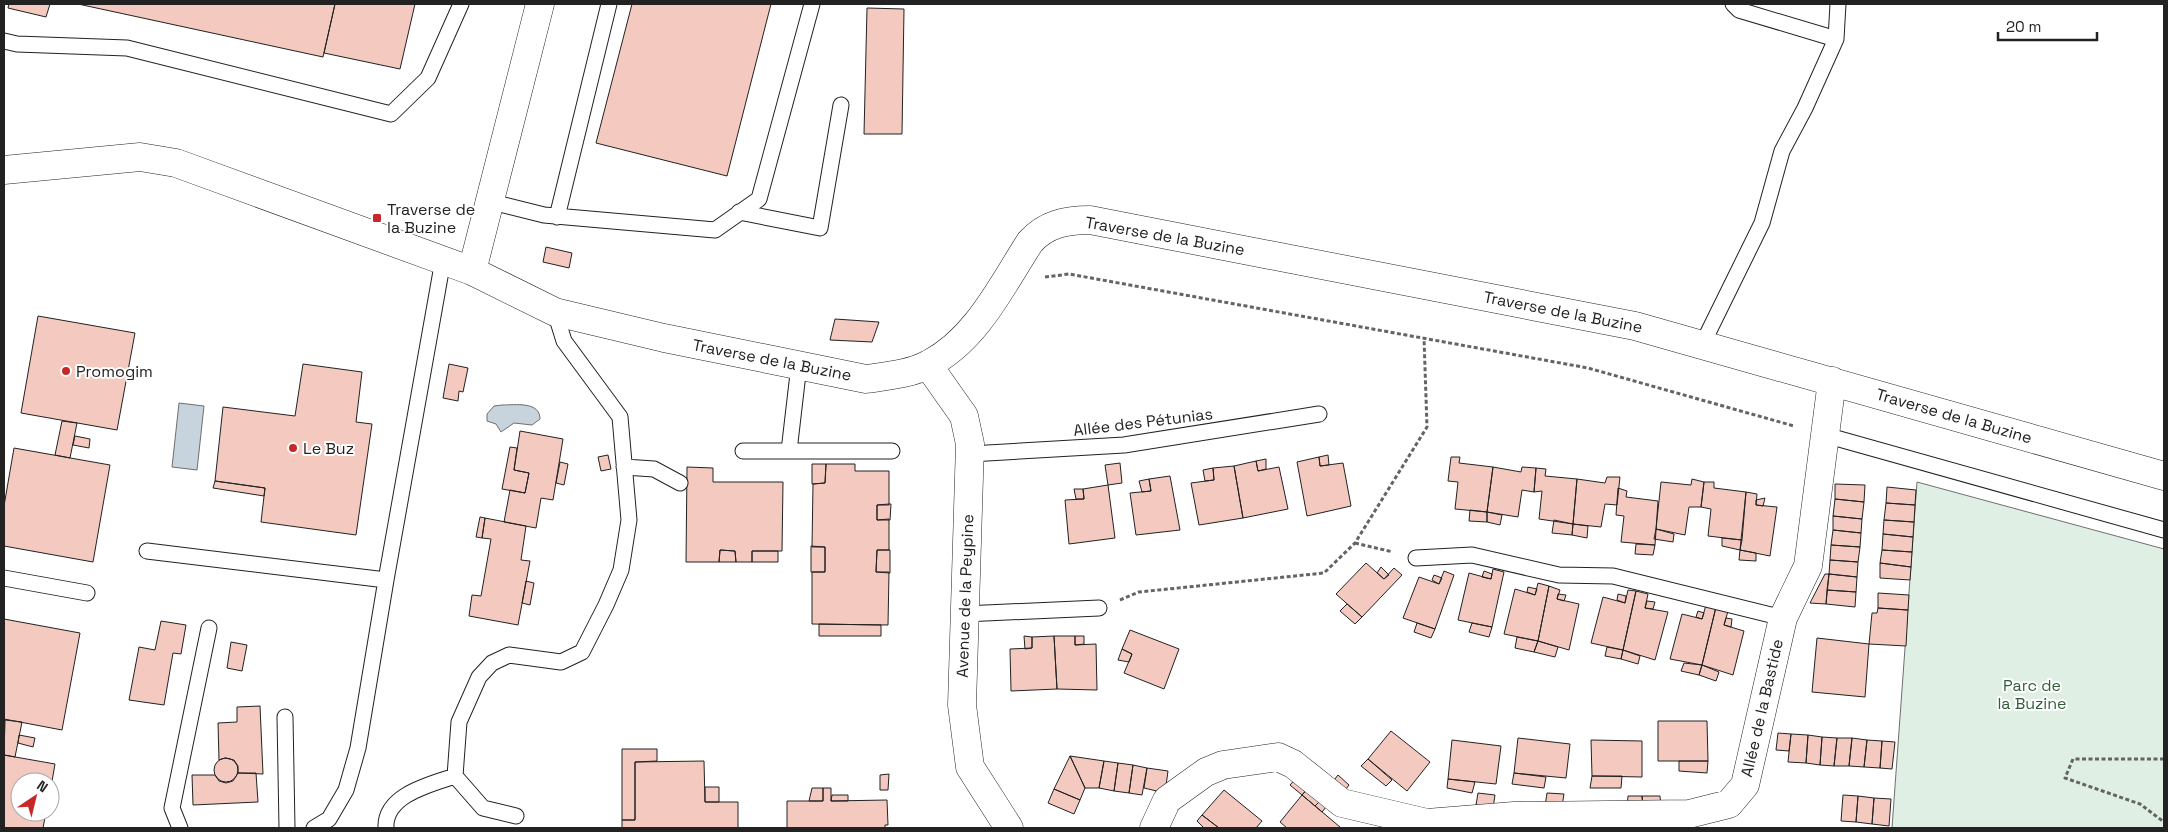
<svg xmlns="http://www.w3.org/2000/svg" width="2168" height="832" font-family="'Space Grotesk',sans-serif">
<rect width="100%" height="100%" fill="#fff"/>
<path fill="#e0efe3" stroke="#6f6f6f" d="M 1917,482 L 2164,549 L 2164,828 L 1892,828 Z"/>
<path fill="#c7d3dd" stroke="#6f6f6f" d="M 179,403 L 204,406 L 197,470 L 172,467 Z
M 502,405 C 515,405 540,401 540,419 L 532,425 L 514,423 L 501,432 L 496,424 L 487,421 L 487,414 L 494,406 Z"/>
<path fill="#f3c9c0" stroke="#222" d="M 9,4 L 50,4 L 46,17 L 8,8 Z
M 78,4 L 335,4 L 323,57 Z
M 335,4 L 415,4 L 400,69 L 324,53 Z
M 632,4 L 771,4 L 727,176 L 596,143 Z
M 867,8 L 904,9 L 902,134 L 864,134 Z
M 546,247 L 572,253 L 569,268 L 543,262 Z
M 38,316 L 135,333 L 117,430 L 21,413 Z
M 835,319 L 879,322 L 872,342 L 830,340 Z
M 303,364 L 362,372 L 356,422 L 372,424 L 356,535 L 261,522 L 265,488 L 215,481 L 223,407 L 295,416 Z
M 449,364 L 468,368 L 463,392 L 459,391 L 458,401 L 443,398 Z
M 62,421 L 77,423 L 70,458 L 55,455 Z
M 520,431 L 563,439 L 553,500 L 541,498 L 536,528 L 504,522 L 510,490 L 525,493 L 529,473 L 514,470 Z
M 75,436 L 90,439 L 89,448 L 73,445 Z
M 510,447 L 517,448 L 514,470 L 529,473 L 525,493 L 502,489 Z
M 14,448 L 110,465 L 93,562 L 4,546 L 4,506 Z
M 608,455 L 611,469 L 601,471 L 598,457 Z
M 1328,455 L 1329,465 L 1320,466 L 1319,457 Z
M 1319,457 L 1320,466 L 1343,463 L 1351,506 L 1307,516 L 1297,462 Z
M 1451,457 L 1460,457 L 1459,463 L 1493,467 L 1487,512 L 1455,509 L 1458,482 L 1448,481 Z
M 1266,459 L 1266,469 L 1258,471 L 1256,461 Z
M 1256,461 L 1258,471 L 1279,467 L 1288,509 L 1243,518 L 1234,466 Z
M 560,462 L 568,464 L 564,485 L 556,483 Z
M 1120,463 L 1122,483 L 1108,485 L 1105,465 Z
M 812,464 L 826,464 L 825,483 L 812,484 Z
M 826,464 L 855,464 L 855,471 L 889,471 L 889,505 L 877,505 L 877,520 L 889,519 L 889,550 L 877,550 L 876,572 L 889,572 L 888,625 L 812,624 L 812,572 L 825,572 L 825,547 L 812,547 L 813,484 L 825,483 Z
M 1234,466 L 1243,518 L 1199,525 L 1191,483 L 1214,480 L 1213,468 Z
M 687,467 L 713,468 L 713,482 L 783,482 L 782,551 L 752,551 L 752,562 L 736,562 L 735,551 L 720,550 L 719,562 L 686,562 Z
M 1493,467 L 1521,472 L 1522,467 L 1536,468 L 1534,492 L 1522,490 L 1518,517 L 1487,512 Z
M 1213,468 L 1214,480 L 1205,481 L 1203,470 Z
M 1536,468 L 1546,469 L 1545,476 L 1577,479 L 1573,524 L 1539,519 L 1542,491 L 1534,492 Z
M 1170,476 L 1180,530 L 1136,535 L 1130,493 L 1151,491 L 1149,479 Z
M 1607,477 L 1620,477 L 1617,505 L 1605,504 L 1601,527 L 1573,524 L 1577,479 L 1605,483 Z
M 1149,479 L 1151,491 L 1142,492 L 1139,481 Z
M 1692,479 L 1704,482 L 1701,507 L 1689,507 L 1685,535 L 1656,529 L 1661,482 L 1691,485 Z
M 215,481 L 265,488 L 264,496 L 213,488 Z
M 1704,482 L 1714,482 L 1714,488 L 1746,492 L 1742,540 L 1708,536 L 1711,509 L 1701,507 Z
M 1835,484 L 1865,485 L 1864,502 L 1835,499 Z
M 1108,485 L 1115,538 L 1069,544 L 1065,500 L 1084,499 L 1083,489 Z
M 1887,487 L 1916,490 L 1915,505 L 1886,503 Z
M 1618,488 L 1627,491 L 1626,497 L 1658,501 L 1655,545 L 1621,542 L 1624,516 L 1616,515 Z
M 1074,489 L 1083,489 L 1084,499 L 1076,499 Z
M 1746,492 L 1757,494 L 1756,505 L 1777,507 L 1770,556 L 1740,550 Z
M 1765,498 L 1763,506 L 1756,505 L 1756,500 Z
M 1835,499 L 1864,502 L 1862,519 L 1833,516 Z
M 1886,503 L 1915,505 L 1914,522 L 1884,520 Z
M 889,504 L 891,504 L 890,520 L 877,520 L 877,505 Z
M 1470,510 L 1487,512 L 1487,522 L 1469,521 Z
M 1487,512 L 1502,515 L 1500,525 L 1487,522 Z
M 1833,516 L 1862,519 L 1861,533 L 1833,530 Z
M 480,517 L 485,518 L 482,538 L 476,537 Z
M 485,518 L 526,526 L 521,560 L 530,561 L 518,625 L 469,616 L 472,595 L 481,596 L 491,539 L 482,538 Z
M 1554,520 L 1573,524 L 1572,535 L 1552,533 Z
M 1884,520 L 1914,522 L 1913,537 L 1883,534 Z
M 1573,524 L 1588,526 L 1587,538 L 1572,535 Z
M 1656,529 L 1674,534 L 1673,542 L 1654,539 Z
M 1833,530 L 1861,533 L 1860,547 L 1831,545 Z
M 1883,534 L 1913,537 L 1912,552 L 1882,550 Z
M 1722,538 L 1742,540 L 1740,550 L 1722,546 Z
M 1636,544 L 1655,545 L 1653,555 L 1635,554 Z
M 1831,545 L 1860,547 L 1858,562 L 1830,560 Z
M 811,546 L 825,547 L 825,572 L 811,572 Z
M 720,550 L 735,551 L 736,562 L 719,562 Z
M 877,550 L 890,550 L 890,573 L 876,572 Z
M 1740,550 L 1756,553 L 1756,561 L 1739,560 Z
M 1882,550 L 1912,552 L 1911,567 L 1880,563 Z
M 752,551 L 778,551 L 778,562 L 752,562 Z
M 1830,560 L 1858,562 L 1857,577 L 1829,574 Z
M 1366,563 L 1384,579 L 1394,568 L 1402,575 L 1362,617 L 1336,594 Z
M 1880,563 L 1911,567 L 1910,580 L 1880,578 Z
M 1381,567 L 1389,575 L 1384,579 L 1377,573 Z
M 1493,569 L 1504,572 L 1492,627 L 1458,620 L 1469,573 L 1491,579 Z
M 1444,571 L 1454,575 L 1435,629 L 1403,618 L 1419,577 L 1439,584 Z
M 1484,571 L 1492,574 L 1491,579 L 1482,577 Z
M 1825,574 L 1829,574 L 1826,604 L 1810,603 Z
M 1829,574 L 1857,577 L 1856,592 L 1827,590 Z
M 1434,575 L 1442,578 L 1439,584 L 1432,580 Z
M 526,581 L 534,583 L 530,605 L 522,603 Z
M 1538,583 L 1549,586 L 1538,641 L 1504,634 L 1515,589 L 1535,595 Z
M 1549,586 L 1560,590 L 1557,599 L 1579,604 L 1569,650 L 1538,641 Z
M 1528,587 L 1537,589 L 1535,595 L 1527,592 Z
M 1628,590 L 1636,591 L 1623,650 L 1591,643 L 1603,597 L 1625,603 Z
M 1827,590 L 1856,592 L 1855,607 L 1826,604 Z
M 1636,591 L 1648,594 L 1645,608 L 1668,612 L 1655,660 L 1623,650 Z
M 1878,593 L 1909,595 L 1908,610 L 1878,608 Z
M 1558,594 L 1566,595 L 1564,601 L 1557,599 Z
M 1618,594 L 1626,596 L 1625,603 L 1617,600 Z
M 1647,601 L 1655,602 L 1653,609 L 1645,608 Z
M 1347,604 L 1362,617 L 1355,624 L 1340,611 Z
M 1706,605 L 1716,607 L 1702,665 L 1670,659 L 1682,614 L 1702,619 Z
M 1716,607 L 1728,611 L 1724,625 L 1744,631 L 1733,675 L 1702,665 Z
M 1878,608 L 1908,610 L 1906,646 L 1869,644 L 1872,613 L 1877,613 Z
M 1698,611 L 1704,613 L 1702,619 L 1696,617 Z
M 1726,618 L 1732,619 L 1731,627 L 1724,625 Z
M 4,619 L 80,633 L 62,730 L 4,719 Z
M 161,621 L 186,625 L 181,654 L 173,653 L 164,705 L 129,700 L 139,647 L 155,650 Z
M 1417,623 L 1435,629 L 1431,638 L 1414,632 Z
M 1472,623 L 1492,627 L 1489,637 L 1469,632 Z
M 819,624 L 881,625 L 881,636 L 819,636 Z
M 1130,630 L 1179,649 L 1164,689 L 1124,673 L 1132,654 L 1122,649 Z
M 1024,636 L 1032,637 L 1032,648 L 1025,649 Z
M 1054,636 L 1057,689 L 1011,691 L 1010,649 L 1032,648 L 1032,637 Z
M 1054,636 L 1075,636 L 1075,645 L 1096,644 L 1097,690 L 1057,689 Z
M 1075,636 L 1084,636 L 1084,644 L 1075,645 Z
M 1517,637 L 1538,641 L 1534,652 L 1515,648 Z
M 1817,638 L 1869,644 L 1865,697 L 1812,692 Z
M 1538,641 L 1558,647 L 1555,657 L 1534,652 Z
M 231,642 L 247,645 L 242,671 L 227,668 Z
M 1607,647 L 1623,650 L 1621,659 L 1605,656 Z
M 1122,649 L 1132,654 L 1129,662 L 1118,660 Z
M 1623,650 L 1640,656 L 1638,664 L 1621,659 Z
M 1684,663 L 1702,665 L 1699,675 L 1681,671 Z
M 1702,665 L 1719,672 L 1716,681 L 1699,675 Z
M 260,706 L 263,774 L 238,773 L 238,766 L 234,760 L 225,758 L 219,760 L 218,723 L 237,722 L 237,707 Z
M 5,720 L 22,722 L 15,757 L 4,755 Z
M 1658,721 L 1707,721 L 1708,761 L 1658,761 Z
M 1391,731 L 1430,762 L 1407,791 L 1368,759 Z
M 1778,733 L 1791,734 L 1789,751 L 1776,750 Z
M 1791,734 L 1808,735 L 1806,763 L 1788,762 Z
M 19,735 L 35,738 L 33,747 L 18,743 Z
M 1808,735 L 1822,737 L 1820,765 L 1806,763 Z
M 1822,737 L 1837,738 L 1834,766 L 1820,765 Z
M 1518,738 L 1570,744 L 1566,778 L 1514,773 Z
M 1837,738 L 1852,738 L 1849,766 L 1834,766 Z
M 1852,738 L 1867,740 L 1864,767 L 1849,766 Z
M 1452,740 L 1501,746 L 1496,784 L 1448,779 Z
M 1591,740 L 1642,741 L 1642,777 L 1592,776 Z
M 1867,740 L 1882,741 L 1880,768 L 1864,767 Z
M 1882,741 L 1895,742 L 1892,769 L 1880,768 Z
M 622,749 L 657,749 L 657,761 L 635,762 L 635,820 L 622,820 Z
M 4,755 L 55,764 L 50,793 L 50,782 L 20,782 L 20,812 L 46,812 L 43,828 L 4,828 Z
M 1070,756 L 1104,761 L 1099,788 L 1085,788 Z
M 1070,756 L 1085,788 L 1080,800 L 1054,789 Z
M214 770a12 12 0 1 1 24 0a12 12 0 1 1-24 0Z
M 1368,759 L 1392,780 L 1386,786 L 1361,766 Z
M 704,761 L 705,802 L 738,802 L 738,828 L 622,828 L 622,820 L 635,820 L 635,762 Z
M 1104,761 L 1118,763 L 1114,791 L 1099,788 Z
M 1679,761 L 1708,761 L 1707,773 L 1679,771 Z
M 1118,763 L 1133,765 L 1129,793 L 1114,791 Z
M 1133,765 L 1147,768 L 1142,795 L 1129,793 Z
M 1147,768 L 1168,771 L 1165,793 L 1144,788 Z
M 238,773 L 256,773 L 258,802 L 193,805 L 192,775 L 215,775 L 219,781 L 226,783 L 233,781 Z
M 1514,773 L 1546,777 L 1544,788 L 1512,784 Z
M 889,774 L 888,790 L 880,790 L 880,775 Z
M 1338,775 L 1349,785 L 1343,793 L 1331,784 Z
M 1592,776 L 1622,776 L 1621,788 L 1590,788 Z
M 1297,777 L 1309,787 L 1302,795 L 1290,785 Z
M 1448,779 L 1475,782 L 1472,793 L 1447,788 Z
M 705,787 L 719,787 L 719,802 L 705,802 Z
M 1309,787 L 1319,802 L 1315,806 L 1302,795 Z
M 812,788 L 823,788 L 823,801 L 809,801 Z
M 823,788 L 831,788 L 831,801 L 887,800 L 888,825 L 885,825 L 885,828 L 787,828 L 787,801 L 823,801 Z
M 1054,789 L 1080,800 L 1074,814 L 1048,803 Z
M 1224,790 L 1262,821 L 1256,828 L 1219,828 L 1202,815 Z
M 1478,793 L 1495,795 L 1493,808 L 1476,805 Z
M 1547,793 L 1564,794 L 1562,806 L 1545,806 Z
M 832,795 L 848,795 L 848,801 L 831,801 Z
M 1302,795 L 1340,827 L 1339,828 L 1287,828 L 1280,822 Z
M 1843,795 L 1858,796 L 1856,822 L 1841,821 Z
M 1628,796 L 1642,796 L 1643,807 L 1627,807 Z
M 1642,796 L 1660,796 L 1661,807 L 1643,807 Z
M 1858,796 L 1874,798 L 1872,824 L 1856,822 Z
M 1874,798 L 1891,799 L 1889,826 L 1872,824 Z
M 1319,802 L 1326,807 L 1322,812 L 1315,806 Z
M 1202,815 L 1219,828 L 1204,828 L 1197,821 Z"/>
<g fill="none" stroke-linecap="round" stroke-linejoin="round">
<defs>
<path id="service" d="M 1733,4 L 1739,10 L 1836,39
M 4,41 L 17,44 L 127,48 L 391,114 L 428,78 L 461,4
M 488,201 L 544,215 L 715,230 L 759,199 L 812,4
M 739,212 L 820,228 L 841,105
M 557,217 L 609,4
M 1702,345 L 1762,223 L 1782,151 L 1805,108 L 1836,39 L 1838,4
M 1825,435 L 2164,530
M 743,451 L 892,451
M 789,451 L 799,365
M 970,454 L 1124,445 L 1319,414
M 624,467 L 654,469 L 680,483
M 147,551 L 386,580 L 443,260
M 1416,558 L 1472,555 L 1559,575 L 1613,576 L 1783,618
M 4,578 L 87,593
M 964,614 L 1099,608
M 285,717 L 287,828
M 516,816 L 483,808 L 455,776 L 459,722 L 479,677 L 492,663 L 509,655 L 561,662 L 582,652 L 606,605 L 621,570 L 629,520 L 620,417 L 564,341 L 555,312
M 180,828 L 172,808 L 209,628
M 314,828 L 329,819 L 346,790 L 358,748 L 386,580
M 386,828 C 384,795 431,784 455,776"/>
<path id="minor" d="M 4,170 L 140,157 L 176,163 L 472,271 L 555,312 L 664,338 L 866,379 C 887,376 911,374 929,364 C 977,339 1002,285 1030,242 C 1046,224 1066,220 1090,220 L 1635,326 L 2164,476
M 472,271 L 540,4
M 928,365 L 964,416 L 970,444 L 962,705 L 970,767 L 1009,828
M 1154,828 L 1167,800 L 1206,772 L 1223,765 L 1278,757 L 1293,764 L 1342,803 L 1427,823 L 1514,816 L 1689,814 L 1729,804 L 1745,785 L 1783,618 L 1808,566 L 1832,381"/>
</defs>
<use href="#service" stroke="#222" stroke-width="17"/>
<use href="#minor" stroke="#222" stroke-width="29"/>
<path stroke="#646464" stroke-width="3" stroke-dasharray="4 2.5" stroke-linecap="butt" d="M 1045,277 L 1069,274 L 1588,368 L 1794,426
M 1355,543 L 1393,552
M 1120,600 L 1139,592 L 1324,573 L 1355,543 L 1427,427 L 1424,338
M 2164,759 L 2073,759 L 2065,778 L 2140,804 L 2164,822"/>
<use href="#service" stroke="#fff" stroke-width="15"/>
<use href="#minor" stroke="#fff" stroke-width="28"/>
</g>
<g fill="#c62828" stroke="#fff" stroke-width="2">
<rect x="372" y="213" width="10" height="10" rx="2.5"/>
<circle cx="66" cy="371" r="5"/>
<circle cx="293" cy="448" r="5"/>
</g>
<g text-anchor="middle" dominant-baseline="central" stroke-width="4" stroke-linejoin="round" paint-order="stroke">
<g font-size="16" fill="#222" stroke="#fff" text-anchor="start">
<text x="387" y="209">Traverse de<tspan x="387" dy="18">la Buzine</tspan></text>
<text x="76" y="371">Promogim</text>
<text x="303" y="448">Le Buz</text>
</g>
<g font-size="16" fill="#222" stroke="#fff">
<text transform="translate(1165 236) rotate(10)">Traverse de la Buzine</text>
<text transform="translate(1563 312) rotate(11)">Traverse de la Buzine</text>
<text transform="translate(772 360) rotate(11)">Traverse de la Buzine</text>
<text transform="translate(1954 416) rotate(16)">Traverse de la Buzine</text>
<text transform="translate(1143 422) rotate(-7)">Allée des Pétunias</text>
<text transform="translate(965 596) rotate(-88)">Avenue de la Peypine</text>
<text transform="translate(1762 708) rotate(-77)">Allée de la Bastide</text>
</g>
<g font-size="16" fill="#2f5e38" stroke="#fff">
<text x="2032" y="685">Parc de<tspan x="2032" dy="18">la Buzine</tspan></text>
</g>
</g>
<rect width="2168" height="832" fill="none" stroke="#222222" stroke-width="10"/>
<g transform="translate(35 797) rotate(35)"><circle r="24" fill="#ffffff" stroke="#a7a7a7"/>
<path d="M0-4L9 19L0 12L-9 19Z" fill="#c62828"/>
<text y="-8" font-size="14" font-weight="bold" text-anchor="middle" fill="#222222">N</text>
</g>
<path d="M1998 32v8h99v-8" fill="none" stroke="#222222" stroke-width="2.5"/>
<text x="2006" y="32" font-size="15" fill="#222222" stroke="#ffffff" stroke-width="4" paint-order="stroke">20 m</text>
</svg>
